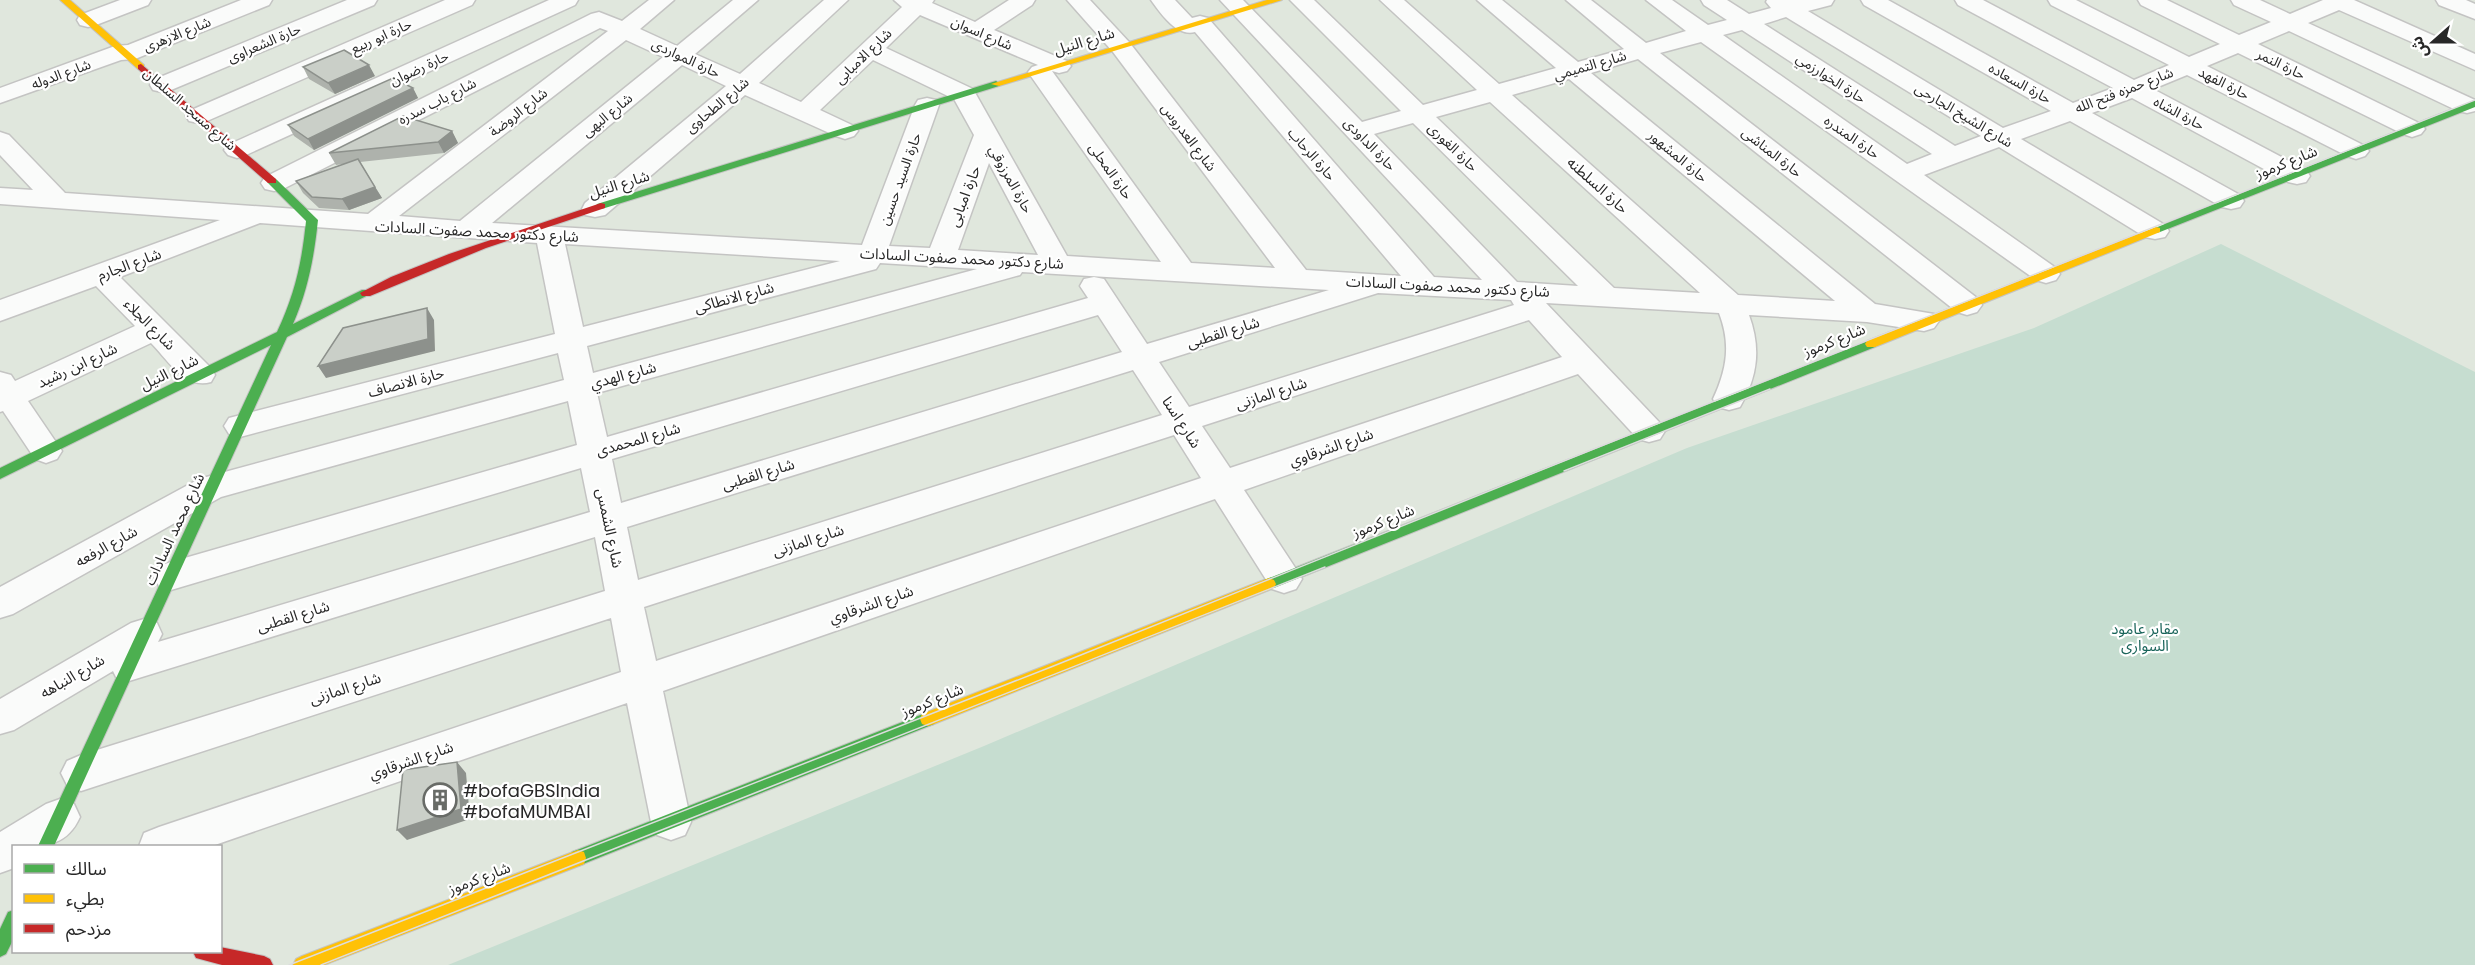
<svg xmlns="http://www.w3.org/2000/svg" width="2475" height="965" font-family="Poppins,'Noto Sans Arabic',sans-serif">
<rect width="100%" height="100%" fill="#e0e7dd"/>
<path fill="#c6ddd0" d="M 2221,244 L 2475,372 L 2475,965 L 448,965 L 984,746 L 1687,448 L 2034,328 Z"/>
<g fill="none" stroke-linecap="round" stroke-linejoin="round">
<defs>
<path id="street" d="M 120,0 L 151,0 L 148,5 L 96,25 L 88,27 L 80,25 L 77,20 L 80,15 Z
M 241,0 L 272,0 L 269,5 L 135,59 L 121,60 L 0,103 L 0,88 L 115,46 L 128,45 Z
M 347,0 L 377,0 L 374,5 L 171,90 L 162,92 L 153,90 L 150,85 L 153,80 Z
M 445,0 L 475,0 L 472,5 L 207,121 L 198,123 L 189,121 L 186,116 L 189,111 Z
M 549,0 L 578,0 L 575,5 L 246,155 L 237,158 L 228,155 L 224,150 L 228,145 Z
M 649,0 L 674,0 L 640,29 L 677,46 L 733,0 L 758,0 L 695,54 L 740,74 L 824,0 L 848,0 L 759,83 L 801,102 L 902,7 L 894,0 L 934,0 L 932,3 L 975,22 L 1009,0 L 1035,0 L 1032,5 L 994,30 L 1067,61 L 1071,66 L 1067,71 L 1059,73 L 1052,71 L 1191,263 L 1275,268 L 1113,52 L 1067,0 L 1090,0 L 1129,42 L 1306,270 L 1401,276 L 1195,32 C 1177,37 1161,14 1151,0 L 1175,0 L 1192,18 L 1200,16 L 1208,18 L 1434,277 L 1482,280 L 1220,0 L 1243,0 L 1362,122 L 1401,111 L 1290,0 L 1314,0 L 1423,105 L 1477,90 L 1380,0 L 1404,0 L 1499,84 L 1556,68 L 1477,0 L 1502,0 L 1578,62 L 1624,49 L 1566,0 L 1591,0 L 1646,43 L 1686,31 L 1646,0 L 1672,0 L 1708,25 L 1727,20 L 1704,5 L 1701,0 L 1727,0 L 1749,14 L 1771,8 L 1766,2 L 1767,0 L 1834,0 L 1831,5 L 1808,11 L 2003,128 L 2051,111 L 1864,5 L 1861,0 L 1888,0 L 2073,103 L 2113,88 L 1958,5 L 1955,0 L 1983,0 L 2134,80 L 2169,65 L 2051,5 L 2048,0 L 2076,0 L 2189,57 L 2220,44 L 2141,5 L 2138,0 L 2167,0 L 2239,35 L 2271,22 L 2234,5 L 2231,0 L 2260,0 L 2290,14 L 2323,0 L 2354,0 L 2475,54 L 2475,70 L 2339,10 L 2308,23 L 2475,100 L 2475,111 L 2467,113 L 2458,111 L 2289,31 L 2258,44 L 2421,124 L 2425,129 L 2421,134 L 2412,137 L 2403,134 L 2238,53 L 2207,66 L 2365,146 L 2369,151 L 2365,156 L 2356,159 L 2347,156 L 2187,75 L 2153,89 L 2306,170 L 2310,176 L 2306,182 L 2297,184 L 2288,182 L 2132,98 L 2092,113 L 2240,195 L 2244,201 L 2240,207 L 2231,209 L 2222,207 L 2070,121 L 2021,139 L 2165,225 L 2169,231 L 2165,237 L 2155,239 L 2145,237 L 1999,147 L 1924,175 L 2056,268 L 2060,274 L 2056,280 L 2046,283 L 2036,280 L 1701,42 L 1660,53 L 1977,298 L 1982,305 L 1977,312 L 1967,315 L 1957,312 L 1638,59 L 1591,73 L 1875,304 L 1934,314 L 1939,321 L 1934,328 L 1924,331 L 1867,322 L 1749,315 C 1761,348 1758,376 1740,407 L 1729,410 L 1718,407 L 1713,399 C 1727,369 1731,344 1719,313 L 1546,303 L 1660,423 L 1665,431 L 1660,439 L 1649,442 L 1638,439 L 1578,374 L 1244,490 L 1296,569 L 1302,579 L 1296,589 L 1284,593 L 1272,589 L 1215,499 L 663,691 L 691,822 L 685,835 L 671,840 L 657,835 L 651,822 L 627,703 L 212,846 L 139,846 L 144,833 L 159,827 L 621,672 L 611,618 L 81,791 L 67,785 L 61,773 L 67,761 L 81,755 L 605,591 L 595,537 L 129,681 L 116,677 L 113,671 L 14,730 L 0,734 L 0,699 L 131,623 L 144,619 L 157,623 L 162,634 L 158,642 L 590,512 L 581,468 L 171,590 L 159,586 L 153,576 L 159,566 L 171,562 L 577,445 L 568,401 L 221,497 L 13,614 L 0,618 L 0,587 L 199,479 L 564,380 L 558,353 L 240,437 L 229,434 L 224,426 L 229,418 L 555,334 L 537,243 L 260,223 L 120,277 L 211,368 L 215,375 L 211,382 C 185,390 168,360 151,343 L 28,401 L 62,451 L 57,459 L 46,463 L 35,459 L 3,411 L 0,412 L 0,372 L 11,375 L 15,381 L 135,326 L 96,286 L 0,321 L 0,300 L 220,220 L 0,204 L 0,188 L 33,190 L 0,155 L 0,132 L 9,135 L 65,193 L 368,214 L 608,31 L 600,28 L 283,189 L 274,191 L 265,189 L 261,183 L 265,177 L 591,14 L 599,12 L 622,21 ZM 920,15 L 1038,65 L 1032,67 L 1028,72 L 1161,262 L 1067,256 L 973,89 L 886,48 ZM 1786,17 L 1981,136 L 1955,146 L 1764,24 ZM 1742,30 L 1932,154 L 1907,164 L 1723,35 ZM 626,40 L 663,57 L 460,221 L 399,216 ZM 873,60 L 954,99 L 974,135 L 930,248 L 889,246 L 939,105 L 936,100 L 927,98 L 918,100 L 915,105 L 862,245 L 492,223 L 682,65 L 726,86 L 585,203 L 582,209 L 585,215 L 595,217 L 605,215 L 745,95 L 836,136 L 845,139 L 854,136 L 858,131 L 854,126 L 820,110 ZM 1569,79 L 1835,301 L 1738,295 L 1512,95 ZM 1490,102 L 1700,293 L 1614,288 L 1436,117 ZM 1413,123 L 1578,286 L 1517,282 L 1374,134 ZM 989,163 L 1038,255 L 958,250 ZM 565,244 L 840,261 L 583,327 ZM 880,263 L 977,269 L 593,373 L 587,346 L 876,269 ZM 1022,272 L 1329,290 L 1147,344 L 1104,279 L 1094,277 L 1084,279 L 1080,286 L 1088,298 L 607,437 L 597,393 L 1020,275 ZM 1378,293 L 1511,300 L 1514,305 L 1189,407 L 1159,362 ZM 1098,315 L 1122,352 L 621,503 L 612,459 ZM 1529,320 L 1562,357 L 1230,468 L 1202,426 ZM 1133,370 L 1162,415 L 638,580 L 627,527 ZM 1174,435 L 1201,478 L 656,661 L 644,607 Z
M 2436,0 L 2466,0 L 2475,4 L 2475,19 L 2439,5 Z
M 60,799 L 74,804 L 80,817 C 66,848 43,846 14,846 L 14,868 L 0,873 L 0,832 L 46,804 Z"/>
<path id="fast" d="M 996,81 L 1001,84 L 999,86 L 605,208 L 601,209 L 596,206 L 597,204 Z
M 2475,100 L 2475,107 L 2160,232 L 2156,233 L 2150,230 Z
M 272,178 L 276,179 L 318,220 C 314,257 308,290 293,324 L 362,290 L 370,290 L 372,293 L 287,337 L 54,846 L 38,846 L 271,345 L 0,479 L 0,468 L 277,332 C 295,294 302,262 306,221 L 268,183 L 267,181 Z
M 1871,340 L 1875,341 L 1877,344 L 1875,347 L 1274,588 L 1264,588 L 1262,584 L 1264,580 Z
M 928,712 L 934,714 L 936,719 L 934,724 L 578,866 L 572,864 L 570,858 L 572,852 Z
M 14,910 L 14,938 L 6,954 L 0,957 L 0,929 L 8,912 Z"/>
<path id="slow" d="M 60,0 L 70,0 L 144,65 L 144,69 L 138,69 Z
M 1267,0 L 1282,0 L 999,86 L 991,84 Z
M 2156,227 L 2160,228 L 2160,232 L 1875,347 L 1867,347 L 1865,344 L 1867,341 Z
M 1269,578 L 1274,580 L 1276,584 L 1274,588 L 934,724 L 928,726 L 922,724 L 920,719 L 922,714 Z
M 578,850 L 584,852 L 586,858 L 584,864 L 324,965 L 293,965 L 296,959 L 302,956 Z"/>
<path id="jam" d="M 141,64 L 276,179 L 276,183 L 268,183 L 138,69 L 138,65 Z
M 601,203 L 605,204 L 605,208 L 486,248 L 370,296 L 362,296 L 360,293 L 391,277 L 449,254 Z
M 220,947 L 264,956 L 270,959 L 273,965 L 222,965 L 196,958 L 193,952 L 220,952 Z"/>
</defs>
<use href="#street" stroke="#c4c4c3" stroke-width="3"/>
<use href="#fast" stroke="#c4c4c3" stroke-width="2"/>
<use href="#slow" stroke="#c4c4c3" stroke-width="2"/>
<use href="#jam" stroke="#c4c4c3" stroke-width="2"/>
<use href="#street" fill="#fafbfa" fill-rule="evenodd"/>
<use href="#fast" fill="#4caf50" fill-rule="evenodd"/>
<use href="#slow" fill="#ffc107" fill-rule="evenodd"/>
<use href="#jam" fill="#c62828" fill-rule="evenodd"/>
<path stroke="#dddcde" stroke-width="1.5" d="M 1564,471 L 1770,389
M 289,965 L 1051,667 L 1646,428 L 2475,100
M 321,965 L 1325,567"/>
</g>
<path fill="#aeb2ac" d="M 303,67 L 375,76 L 335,94 L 309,79 Z
M 413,88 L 418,98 L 314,150 L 294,136 L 288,125 Z
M 452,131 L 458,143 L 444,153 L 360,162 L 382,198 L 349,210 L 319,208 L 303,193 L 296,181 L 343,164 L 336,165 L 329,153 Z"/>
<path fill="#8d918c" d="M 369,65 L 375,76 L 335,94 L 328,83 Z
M 413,88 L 418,98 L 314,150 L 308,139 Z
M 452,131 L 458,143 L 444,153 L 438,142 Z
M 375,187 L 382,198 L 349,210 L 342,199 Z
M 427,308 L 434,320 L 435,351 L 326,378 L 318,366 Z
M 457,762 L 466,773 L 470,819 L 407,840 L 397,830 Z"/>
<path fill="#cacfc8" stroke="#8d918c" stroke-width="1.5" d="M 344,50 L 369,65 L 328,83 L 303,67 Z
M 393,78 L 413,88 L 308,139 L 288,125 Z
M 403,116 L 452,131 L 438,142 L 329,153 Z
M 358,159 L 375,187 L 342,199 L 312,197 L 296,181 Z
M 427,308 L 428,339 L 318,366 L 343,328 Z
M 457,762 L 461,809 L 397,830 L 403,770 Z"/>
<defs>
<symbol id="building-ring" viewBox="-11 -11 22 22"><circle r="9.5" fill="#fff" stroke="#686b67" stroke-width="1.5"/><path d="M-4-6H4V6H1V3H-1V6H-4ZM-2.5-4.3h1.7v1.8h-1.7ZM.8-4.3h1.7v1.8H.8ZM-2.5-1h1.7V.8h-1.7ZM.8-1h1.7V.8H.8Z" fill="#686b67"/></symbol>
</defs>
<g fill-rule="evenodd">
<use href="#building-ring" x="421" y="781" width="38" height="38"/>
</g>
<g text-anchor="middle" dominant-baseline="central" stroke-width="4.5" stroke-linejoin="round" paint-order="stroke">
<g font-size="14" fill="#282828" stroke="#fff">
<text transform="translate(982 33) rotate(23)">شارع اسوان</text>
<text transform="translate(177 34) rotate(-22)">شارع الازهرى</text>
<text transform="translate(381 36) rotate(-24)">حارة ابو ربيع</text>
<text transform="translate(264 43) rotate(-23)">حارة الشعراوى</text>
<text transform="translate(863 56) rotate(-44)">شارع الامبابى</text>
<text transform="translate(686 58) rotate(25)">حارة المواردى</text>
<text transform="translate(2281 64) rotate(26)">حارة النمر</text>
<text transform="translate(1590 65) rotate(-16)">شارع التميمي</text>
<text transform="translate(419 68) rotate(-25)">حارة رضوان</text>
<text transform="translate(61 74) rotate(-20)">شارع الدوله</text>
<text transform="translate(1831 78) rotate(33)">حارة الخوارزمي</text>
<text transform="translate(2020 83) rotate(29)">حارة السعاده</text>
<text transform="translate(2224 83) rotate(27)">حارة الفهد</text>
<text transform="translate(2124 90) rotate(-21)">شارع حمزه فتح الله</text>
<text transform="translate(437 101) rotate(-27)">شارع باب سدره</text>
<text transform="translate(717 105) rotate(-40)">شارع الطحاوى</text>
<text transform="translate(190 109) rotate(41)">شارع مسجد السلطان</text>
<text transform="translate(518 112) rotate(-38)">شارع الروضة</text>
<text transform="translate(2179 113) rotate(28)">حارة الشاه</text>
<text transform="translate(607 115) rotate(-39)">شارع البهى</text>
<text transform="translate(1964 115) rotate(31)">شارع الشيخ الجارحى</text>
<text transform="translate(1189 137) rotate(53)">شارع العدروس</text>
<text transform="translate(1852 137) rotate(35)">حارة المندره</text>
<text transform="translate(1370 144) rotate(46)">حارة الداودى</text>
<text transform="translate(1453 147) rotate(44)">حارة الغورى</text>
<text transform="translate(1772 152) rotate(38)">حارة المناشى</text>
<text transform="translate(1312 154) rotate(49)">حارة الرحاب</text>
<text transform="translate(1678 156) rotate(40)">حارة المشهور</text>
<text transform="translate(1111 171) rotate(55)">حارة المحلى</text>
<text transform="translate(900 179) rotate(-70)">حارة السيد حسين</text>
<text transform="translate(1011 179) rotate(61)">حارة المرزوقي</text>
</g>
<g font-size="15" fill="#282828" stroke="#fff">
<text transform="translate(1084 41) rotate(-17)">شارع النيل</text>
<text transform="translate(2286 162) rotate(-22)">شارع كرموز</text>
<text transform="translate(619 184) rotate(-17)">شارع النيل</text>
<text transform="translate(1598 185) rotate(42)">حارة السلطنه</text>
<text transform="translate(964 196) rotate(-69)">حارة امبابى</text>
<text transform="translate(477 231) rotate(3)">شارع دكتور محمد صفوت السادات</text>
<text transform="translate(962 258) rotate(3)">شارع دكتور محمد صفوت السادات</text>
<text transform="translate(129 264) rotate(-20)">شارع الجارم</text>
<text transform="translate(1448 286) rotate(3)">شارع دكتور محمد صفوت السادات</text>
<text transform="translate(734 297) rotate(-15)">شارع الانطاكى</text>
<text transform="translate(150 324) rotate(45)">شارع الجلاء</text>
<text transform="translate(1223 332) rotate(-17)">شارع القطبى</text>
<text transform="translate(1834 340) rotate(-22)">شارع كرموز</text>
<text transform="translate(77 365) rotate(-25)">شارع ابن رشيد</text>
<text transform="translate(169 372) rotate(-26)">شارع النيل</text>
<text transform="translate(623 375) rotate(-15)">شارع الهدي</text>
<text transform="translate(406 382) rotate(-15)">حارة الانصاف</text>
<text transform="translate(1271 393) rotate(-18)">شارع المازنى</text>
<text transform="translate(1182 422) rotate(57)">شارع اسنا</text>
<text transform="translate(638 439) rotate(-16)">شارع المحمدى</text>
<text transform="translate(1331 447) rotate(-19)">شارع الشرقاوي</text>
<text transform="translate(758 474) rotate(-17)">شارع القطبى</text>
<text transform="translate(1383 521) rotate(-22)">شارع كرموز</text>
<text transform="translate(610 528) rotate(78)">شارع الشمس</text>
<text transform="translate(174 529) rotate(-65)">شارع محمد السادات</text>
<text transform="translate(808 540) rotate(-18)">شارع المازنى</text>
<text transform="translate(106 546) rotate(-29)">شارع الرفعه</text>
<text transform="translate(871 604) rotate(-19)">شارع الشرقاوي</text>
<text transform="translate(293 616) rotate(-17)">شارع القطبى</text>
<text transform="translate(72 676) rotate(-30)">شارع النباهه</text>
<text transform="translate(345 688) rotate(-18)">شارع المازنى</text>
<text transform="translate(932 700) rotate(-22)">شارع كرموز</text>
<text transform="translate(411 760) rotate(-19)">شارع الشرقاوي</text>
<text transform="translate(479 878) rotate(-21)">شارع كرموز</text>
</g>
<g font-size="15" fill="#19645a" stroke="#fff">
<text x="2145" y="628">مقابر عامود<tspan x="2145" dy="17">السوارى</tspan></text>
</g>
<g font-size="18" fill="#282828" stroke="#fff" text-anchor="start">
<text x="463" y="790">#bofaGBSIndia<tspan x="463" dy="21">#bofaMUMBAI</tspan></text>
</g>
</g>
<rect x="12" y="845" width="210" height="108" fill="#ffffff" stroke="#a9a9a9" stroke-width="1.5"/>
<rect x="24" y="864" width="30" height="9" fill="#4caf50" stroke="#a9a9a9" stroke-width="1.5"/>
<text x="66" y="875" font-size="18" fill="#282828">سالك</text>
<rect x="24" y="894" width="30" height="9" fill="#ffc107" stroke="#a9a9a9" stroke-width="1.5"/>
<text x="66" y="905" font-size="18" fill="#282828">بطيء</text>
<rect x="24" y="924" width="30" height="9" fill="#c62828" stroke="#a9a9a9" stroke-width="1.5"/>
<text x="66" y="935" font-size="18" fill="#282828">مزدحم</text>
<g transform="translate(2433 42) rotate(249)" stroke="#ffffff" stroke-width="4.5" paint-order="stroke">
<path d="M0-4.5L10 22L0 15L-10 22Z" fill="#282828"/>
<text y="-9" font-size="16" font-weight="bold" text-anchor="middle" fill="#282828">ش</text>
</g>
</svg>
